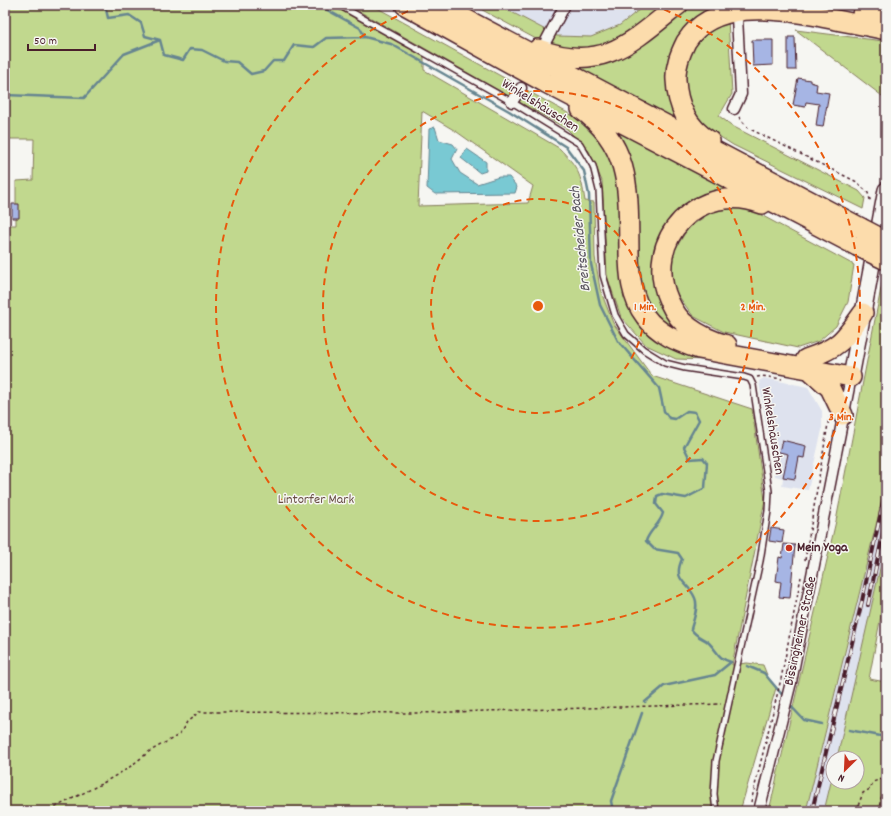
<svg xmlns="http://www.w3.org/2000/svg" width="891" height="816" font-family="Dekko,sans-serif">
<rect width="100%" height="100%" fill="#f6f6f2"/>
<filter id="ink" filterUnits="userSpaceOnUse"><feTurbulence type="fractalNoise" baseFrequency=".025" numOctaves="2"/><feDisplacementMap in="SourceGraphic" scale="8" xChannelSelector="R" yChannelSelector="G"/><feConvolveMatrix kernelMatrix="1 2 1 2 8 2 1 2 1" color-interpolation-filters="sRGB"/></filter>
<g filter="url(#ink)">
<path fill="#dee2ee" d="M 498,5 L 645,5 L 620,25 L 592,37 L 557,36 Z
M 764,378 L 808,387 L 822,411 L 822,430 L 808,490 L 782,486 L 783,478 L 775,476 L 759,381 Z
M 886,469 L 886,542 L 857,677 L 837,758 L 833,758 L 833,774 L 824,811 L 806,811 L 858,601 Z"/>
<path fill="#c1d88e" stroke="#867c5c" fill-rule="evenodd" d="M 5,5 L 331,5 L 424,57 L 424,70 L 559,148 C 578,167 581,174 585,201 L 594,202 L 595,257 L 600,289 L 613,323 L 652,376 L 752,409 L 765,500 L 732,665 L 747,663 L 763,665 L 769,680 L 776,688 L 740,811 L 5,811 L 5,225 L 16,225 L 16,181 L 33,180 L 34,139 L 5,139 ZM 422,111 L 457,132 L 533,186 L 528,203 L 418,206 Z
M 348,5 L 372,5 L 575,117 L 603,144 L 620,186 L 632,311 L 662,344 L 708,360 L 676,359 L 646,345 L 621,317 L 607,276 L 602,181 L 589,151 L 567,129 Z
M 473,5 L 498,5 L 557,36 L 591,37 L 620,25 L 645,5 L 664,5 L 621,40 L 583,50 L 549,46 Z
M 688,5 L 727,5 L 677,47 L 686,128 L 564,63 L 598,61 Z
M 728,18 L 732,94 L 719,116 L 734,127 L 859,191 L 865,198 L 863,209 L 733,145 L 700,124 L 686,95 L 683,74 L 691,47 L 704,33 Z
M 796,30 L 883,41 L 886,43 L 886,99 Z
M 603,122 L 733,192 L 683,208 L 670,218 L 657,247 L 680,330 L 671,330 L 650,312 L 639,292 L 633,193 Z
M 748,208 L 854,265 L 848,302 L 836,326 L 819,341 L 798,348 L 724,332 L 693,316 L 672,287 L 671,256 L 688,228 L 716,209 Z
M 883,278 L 886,279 L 886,474 L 879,513 L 806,811 L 769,811 L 836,521 Z
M 886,542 L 886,589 L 869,679 L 886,682 L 886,811 L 824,811 L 833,774 L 833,782 L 857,782 L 857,758 L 837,758 Z"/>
<path fill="#79c9d3" stroke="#668590" d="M 435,127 L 439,140 L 453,144 L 457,149 L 452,159 L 460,173 L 477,184 L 499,177 L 509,177 L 517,187 L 515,193 L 435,194 L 427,188 L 429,129 Z
M 467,149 L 486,162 L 486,171 L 480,173 L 461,158 Z"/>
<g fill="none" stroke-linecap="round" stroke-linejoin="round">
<path stroke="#668590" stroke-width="2.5" d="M 105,5 L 108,18 L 129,15 L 141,23 L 145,36 L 160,40 L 164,55 L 183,60 L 190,49 L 202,50 L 224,61 L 237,62 L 251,74 L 264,71 L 273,61 L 284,61 L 294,45 L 314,47 L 326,38 L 365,37 L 391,44 L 509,111 L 566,147 L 584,171 L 589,195 L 591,264 L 600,305 L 618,341 L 659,388 L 664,411 L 669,418 L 675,419 L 687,411 L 695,412 L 699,420 L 684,447 L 690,459 L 703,458 L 707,463 L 705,488 L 686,498 L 662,494 L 657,496 L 656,504 L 663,513 C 660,525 650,529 646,541 L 654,549 L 678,553 L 682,559 C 672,582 688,581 695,598 C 699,607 693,621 691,629 C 698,639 703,637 709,643 C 719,653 717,658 731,662
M 318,5 L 360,28 L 365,37
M 5,95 L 84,98 L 124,54 L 160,40
M 747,666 L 764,673 L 784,697
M 645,702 L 664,686 L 715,675 L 731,662
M 788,703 L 804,720 L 822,724
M 849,730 L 886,737
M 613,811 L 611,801 L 642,713"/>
</g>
<path fill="#a6b5e4" stroke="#4a1f2b" d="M 788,37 L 795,37 L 796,70 L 788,70 Z
M 752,40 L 773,40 L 773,65 L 753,66 Z
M 798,78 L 810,80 L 810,82 L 817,84 L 816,91 L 829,93 L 823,127 L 816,126 L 819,104 L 806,102 L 805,107 L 793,105 Z
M 12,204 L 19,204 L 19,218 L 12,218 Z
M 782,440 L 806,446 L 804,458 L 799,457 L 795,479 L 783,477 L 788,454 L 779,452 Z
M 771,528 L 784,530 L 782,543 L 769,541 Z
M 784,544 L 795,545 L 790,598 L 779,597 L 781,582 L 776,581 L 779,557 L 782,558 Z"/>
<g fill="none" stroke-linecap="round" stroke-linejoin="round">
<defs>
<path id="lane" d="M 339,5 L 512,102 L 580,144 L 593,166 L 599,190 L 603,275 L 615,315 L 626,334 L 644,350 L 665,363 L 685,368 L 744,377 L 750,379 L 753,385 L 769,491 L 768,511 L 760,561 L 716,761 L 714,794 L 716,811"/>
<path id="street" d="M 546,41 L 565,5
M 512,102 L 521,88
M 734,109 L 741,94 L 737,17
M 759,811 L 791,682 L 851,377"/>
<path id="secondary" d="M 851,377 L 886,190"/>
<path id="highway" d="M 405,5 L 546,83 L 857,246
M 439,5 L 861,228
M 862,15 L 886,11
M 538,49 C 602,73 631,43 678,5
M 581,109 C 633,147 628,194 629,252 C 629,273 631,298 645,316 C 658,334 678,342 699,349 L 851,377
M 710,141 C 687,128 677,104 676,80 C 675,66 680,54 686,42 C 712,0 774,8 817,16 C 840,21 863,25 886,30
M 727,345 C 713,341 701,336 689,327 C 680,321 673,310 669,301 C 641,239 700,180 762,204
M 806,359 C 839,348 844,340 863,313
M 810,370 L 830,388 L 843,415"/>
</defs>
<use href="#lane" stroke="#4a1f2b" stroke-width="8"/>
<use href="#street" stroke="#4a1f2b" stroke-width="13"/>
<use href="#secondary" stroke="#4a1f2b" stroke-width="18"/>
<use href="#highway" stroke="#4a1f2b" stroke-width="22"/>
<path stroke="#4a1f2b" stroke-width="1.5" stroke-dasharray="3 3" stroke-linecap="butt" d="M 739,117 L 748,128 L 857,182 L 868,193 L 871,203
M 757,377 L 762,376 L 782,379
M 805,560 L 829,418
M 751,802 L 781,679 L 801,577
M 20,811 L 50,810 L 103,783 L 127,769 L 150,751 L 179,735 L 187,722 L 199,712 L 419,713 L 721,704
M 856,811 L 863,793 L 870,789 L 873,782 L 881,779 L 886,769
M 878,811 L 886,780"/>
<use href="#lane" stroke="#f6f6f2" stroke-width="5"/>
<use href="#street" stroke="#f6f6f2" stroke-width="10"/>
<use href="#secondary" stroke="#f6f6f2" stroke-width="15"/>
<use href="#highway" stroke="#fcdcac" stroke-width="19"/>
<defs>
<path id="rail" d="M 868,605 L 886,519
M 812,811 L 862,601 L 886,488"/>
</defs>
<use href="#rail" stroke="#4a1f2b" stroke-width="4"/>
<use href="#rail" stroke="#f6f6f2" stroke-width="2.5" stroke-dasharray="8" stroke-linecap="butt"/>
<defs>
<path id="highway-bridge" d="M 861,228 L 886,241
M 857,246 L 886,260"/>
</defs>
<use href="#highway-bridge" stroke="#4a1f2b" stroke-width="22" stroke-linecap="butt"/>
<use href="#highway-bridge" stroke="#fcdcac" stroke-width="19"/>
</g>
</g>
<g fill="none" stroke="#e8590c" stroke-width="2" stroke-dasharray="7 5">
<circle cx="538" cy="306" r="107"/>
<circle cx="538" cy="306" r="215"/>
<path d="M653 5A322 322 0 1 1 423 5"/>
</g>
<circle fill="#c8321e" stroke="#f6f6f2" stroke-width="1.5" cx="789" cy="548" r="4"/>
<g text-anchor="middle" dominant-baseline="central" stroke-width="3" stroke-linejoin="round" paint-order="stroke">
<g font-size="14" fill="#4a1f2b" stroke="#f6f6f2">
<text transform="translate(540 106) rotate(32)">Winkelshäuschen</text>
<text transform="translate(772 431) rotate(81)">Winkelshäuschen</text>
<text transform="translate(801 631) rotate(-78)">Bissingheimer Straße</text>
</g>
<g font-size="14" fill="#684d44" stroke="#f6f6f2">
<text x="316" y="500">Lintorfer Mark</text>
</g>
<g font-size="14" font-weight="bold" fill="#4a1f2b" stroke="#f6f6f2" text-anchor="start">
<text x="797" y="548">Mein Yoga</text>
</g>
<g font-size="15" font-style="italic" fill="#58525d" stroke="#f6f6f2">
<text transform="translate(581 239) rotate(-96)">Breitscheider Bach</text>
</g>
</g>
<circle cx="538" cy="306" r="6" fill="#e8590c" stroke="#f6f6f2" stroke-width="2"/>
<g font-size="12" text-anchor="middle" font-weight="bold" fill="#e8590c" stroke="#f6f6f2" stroke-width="3" stroke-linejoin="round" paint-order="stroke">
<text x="645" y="310">1 Min.</text>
<text x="753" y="310">2 Min.</text>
<text x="841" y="420">3 Min.</text>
</g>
<rect width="891" height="816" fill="none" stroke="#f6f6f2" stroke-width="20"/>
<rect x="10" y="10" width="871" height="796" fill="none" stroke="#4a1f2b" stroke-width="1.5" filter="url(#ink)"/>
<g transform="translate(845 770) rotate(204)"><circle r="19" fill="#f6f6f2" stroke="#b1a0a2"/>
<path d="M0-3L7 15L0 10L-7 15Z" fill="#c8321e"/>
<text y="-6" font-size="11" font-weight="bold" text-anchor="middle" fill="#4a1f2b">N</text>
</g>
<path d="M28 44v6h67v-6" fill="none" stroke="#4a1f2b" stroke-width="2"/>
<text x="34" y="44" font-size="12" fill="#4a1f2b" stroke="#f6f6f2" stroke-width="3" paint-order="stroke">50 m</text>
</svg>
